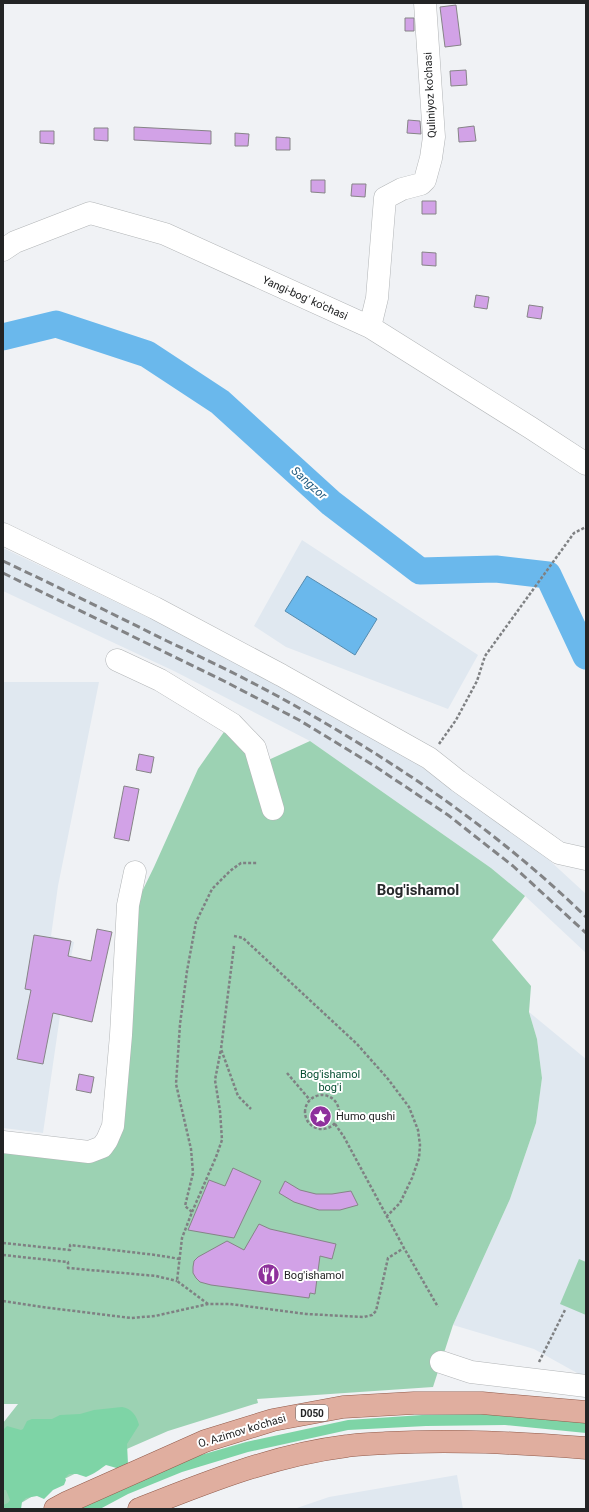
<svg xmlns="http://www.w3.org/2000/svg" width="589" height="1512" font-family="Roboto,sans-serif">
<rect width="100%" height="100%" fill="#f0f2f5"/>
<path fill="#e0e8f0" d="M 302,540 L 478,655 L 448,709 L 286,647 L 254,626 Z
M 3,548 L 185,635 L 320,702 L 412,760 L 536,848 L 586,894 L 586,953 L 525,896 L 491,868 L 310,741 L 174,671 L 3,591 Z
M 3,682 L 99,682 L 58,886 L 51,936 L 74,942 L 62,1002 L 43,1133 L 3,1128 Z
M 529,1012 L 586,1059 L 586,1378 L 534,1349 L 453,1325 L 510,1199 L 536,1123 L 542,1078 L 537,1039 Z
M 457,1475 L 463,1509 L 294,1509 L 329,1497 Z"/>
<path fill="#9cd2b3" d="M 226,729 L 240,742 L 253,767 L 310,741 L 491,868 L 525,896 L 492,940 L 531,986 L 529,1012 L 537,1039 L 542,1078 L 536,1123 L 510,1199 L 453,1325 L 433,1387 L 257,1399 L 258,1403 L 168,1431 L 113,1455 L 48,1487 L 11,1509 L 3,1509 L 3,1423 L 18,1404 L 3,1404 L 3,1148 L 106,1152 L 133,910 L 154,867 L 198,769 Z
M 579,1259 L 586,1262 L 586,1315 L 560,1304 Z"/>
<path fill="#7ed4a6" d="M 122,1407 C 131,1408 137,1416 139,1425 L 127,1444 L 128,1464 L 120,1469 L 106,1465 C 99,1470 94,1474 86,1477 L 77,1474 L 69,1474 L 65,1478 L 66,1480 L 64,1485 L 53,1490 L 44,1499 L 37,1496 L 26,1498 L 22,1502 L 21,1509 L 3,1509 L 3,1505 L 8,1503 L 10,1500 L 6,1490 L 3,1490 L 3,1430 L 7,1426 L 21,1430 L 23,1429 L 27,1421 L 32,1419 L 52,1419 L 60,1415 L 80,1414 L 94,1410 Z
M 504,1414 L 586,1420 L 586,1433 L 505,1425 L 426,1426 L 348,1430 L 248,1452 L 182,1472 L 128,1494 L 100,1509 L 75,1509 L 180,1461 L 246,1442 L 348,1420 L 422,1415 Z"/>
<path fill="#6ab8ec" stroke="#558cb0" d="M 307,576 L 377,619 L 355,655 L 285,611 Z"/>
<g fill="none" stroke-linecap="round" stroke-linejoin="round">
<path stroke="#6ab8ec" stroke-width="27" d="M 3,337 L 56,324 L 147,354 L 220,402 L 331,503 L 420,571 L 496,569 L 548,575 L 586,656"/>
</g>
<path fill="#d2a2e7" stroke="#868487" d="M 456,5 L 461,45 L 445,47 L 440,7 Z
M 405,18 L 414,18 L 414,31 L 405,31 Z
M 466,70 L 467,85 L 451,86 L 450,71 Z
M 408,120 L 420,121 L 421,134 L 407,133 Z
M 474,126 L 476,141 L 459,142 L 458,128 Z
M 134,127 L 211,131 L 211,144 L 134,140 Z
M 94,128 L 108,128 L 108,141 L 94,140 Z
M 40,131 L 54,131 L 54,144 L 40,143 Z
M 235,133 L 249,134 L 248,146 L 235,146 Z
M 276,137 L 290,138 L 290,150 L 276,150 Z
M 311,180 L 325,180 L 325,193 L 311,192 Z
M 352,184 L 366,184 L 365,197 L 351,196 Z
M 422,201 L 436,201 L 436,214 L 422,214 Z
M 422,252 L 436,253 L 436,266 L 422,265 Z
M 476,295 L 489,297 L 487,309 L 474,307 Z
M 529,305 L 543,307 L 541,319 L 527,317 Z
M 139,754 L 154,757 L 151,773 L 136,770 Z
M 124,786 L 139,789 L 129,841 L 114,838 Z
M 97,929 L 112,932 L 92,1022 L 53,1013 L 43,1064 L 17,1059 L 31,990 L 25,989 L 34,935 L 71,941 L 68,956 L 91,961 Z
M 79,1074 L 94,1077 L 91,1093 L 76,1090 Z
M 233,1168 L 261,1181 L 234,1238 L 188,1230 L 209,1180 L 225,1186 Z
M 285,1181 L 300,1190 L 316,1194 L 332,1194 L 351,1191 L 358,1205 L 340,1210 L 319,1210 L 294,1202 L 279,1193 Z
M 259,1224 L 270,1229 L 336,1244 L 332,1259 L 320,1256 L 315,1294 L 310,1293 L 309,1298 L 211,1285 L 200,1282 L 196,1278 L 193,1273 L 193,1267 L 194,1261 L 198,1257 L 227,1241 L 244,1250 Z"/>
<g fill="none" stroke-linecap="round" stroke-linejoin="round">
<defs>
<path id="minor" d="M 3,250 L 15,242 L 90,213 L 165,234 L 370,327 L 531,428 L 586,464
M 370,327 L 377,298 L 385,198 L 402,189 L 421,184 L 425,180 L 431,158 L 434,137 L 425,3
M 3,534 L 155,608 L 281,675 L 429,758 L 458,781 L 559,853 L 586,859
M 117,660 L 160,680 L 232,724 L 255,748 L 273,809
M 3,1142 L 89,1152 L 102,1147 L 107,1140 L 113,1126 L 121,1035 L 128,905 L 135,872
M 441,1362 L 471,1372 L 586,1386"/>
<path id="major" d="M 55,1509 L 68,1502 L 205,1441 L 273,1420 L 343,1407 L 414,1403 L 482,1403 L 586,1412
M 139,1509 C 207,1482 274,1455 347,1446 C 360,1444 373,1444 386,1443 C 453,1439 519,1443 586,1448"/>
</defs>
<use href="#minor" stroke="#b2b5b7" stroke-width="23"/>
<use href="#major" stroke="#915b4b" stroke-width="23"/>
<path stroke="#7f8183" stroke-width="2.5" stroke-dasharray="3 2" stroke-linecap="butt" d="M 439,744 L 456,720 L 477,681 L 485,656 L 574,533 L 586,527
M 234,936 L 243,938 L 357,1044 L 388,1079 L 409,1107 L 418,1130 L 420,1145 L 419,1158 L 412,1178 L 400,1203 L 387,1216
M 234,946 L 221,1049 L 238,1096 L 251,1109
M 287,1073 L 310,1100
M305 1112a17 17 0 1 1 34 0a17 17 0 1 1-34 0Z
M 335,1124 L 344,1137 L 404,1248 L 438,1307
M 192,1212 L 216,1157 L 222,1140 L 220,1111 L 215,1080 L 221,1049
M 3,1243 L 70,1250 L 70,1245 L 156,1255 L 180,1259
M 3,1255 L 68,1262 L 68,1268 L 156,1276 L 177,1281
M 3,1301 L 42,1307 L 131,1318 L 155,1316 L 208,1304 L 230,1304 L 306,1314 L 364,1317 L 372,1315 L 376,1311 L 388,1258 L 404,1248
M 208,1304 L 177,1281 L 182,1238 L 192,1212 L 185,1206 L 193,1173 L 191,1149 L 176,1084 L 180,1024 L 187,971 L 196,922 L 212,889 L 230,871 L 241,863 L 258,863
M 539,1362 L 565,1310"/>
<use href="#minor" stroke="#fff" stroke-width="22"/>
<use href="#major" stroke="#e0ae9f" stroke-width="22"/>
<path stroke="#828385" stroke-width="3" stroke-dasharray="8 4" stroke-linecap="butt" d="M 3,561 C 58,587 113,614 167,641 C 214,663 261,686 306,712 C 406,769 503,836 586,917
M 3,573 L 224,681 L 299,720 L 373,765 L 448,815 L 513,866 L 586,933"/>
</g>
<defs>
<symbol id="sight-disc" viewBox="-11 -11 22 22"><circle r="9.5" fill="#8e319c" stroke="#fff"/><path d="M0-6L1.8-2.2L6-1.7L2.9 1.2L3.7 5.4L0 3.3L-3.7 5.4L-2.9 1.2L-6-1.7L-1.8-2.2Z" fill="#fff"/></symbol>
<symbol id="restaurant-disc" viewBox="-11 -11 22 22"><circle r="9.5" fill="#8e319c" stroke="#fff"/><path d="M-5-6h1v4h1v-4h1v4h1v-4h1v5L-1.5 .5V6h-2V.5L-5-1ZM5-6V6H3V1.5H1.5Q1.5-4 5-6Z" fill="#fff"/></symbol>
</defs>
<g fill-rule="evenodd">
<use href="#sight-disc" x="308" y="1104" width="25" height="25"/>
<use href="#restaurant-disc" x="256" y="1262" width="25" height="25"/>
</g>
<g text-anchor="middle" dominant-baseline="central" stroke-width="4" stroke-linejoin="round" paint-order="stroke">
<rect fill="#fff" stroke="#656666" stroke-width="1" x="296" y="1405" width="32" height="16" rx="3"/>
<g font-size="10" font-weight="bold" fill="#232425">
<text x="312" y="1413">D050</text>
</g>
<g font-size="11" fill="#232425" stroke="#fff">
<text transform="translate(430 95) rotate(-93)">Quliniyoz ko'chasi</text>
<text transform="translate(305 298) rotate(24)">Yangi-bog' ko'chasi</text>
<text transform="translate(242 1431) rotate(-17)">O. Azimov ko'chasi</text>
</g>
<g font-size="11" fill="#044d30" stroke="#fff">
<text x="330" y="1074">Bog'ishamol<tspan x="330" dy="13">bog'i</tspan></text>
</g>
<g font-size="11" fill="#232425" stroke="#fff" text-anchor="start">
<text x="336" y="1116">Humo qushi</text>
<text x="284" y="1275">Bog'ishamol</text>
</g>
<g font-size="12" font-style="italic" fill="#245d81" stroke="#fff">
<text transform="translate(309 483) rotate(42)">Sangzor</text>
</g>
<g font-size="15" font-weight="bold" fill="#27292b" stroke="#fff">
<text x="418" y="890">Bog'ishamol</text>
</g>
</g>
<rect width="589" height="1512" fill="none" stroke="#232425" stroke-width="8"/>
</svg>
